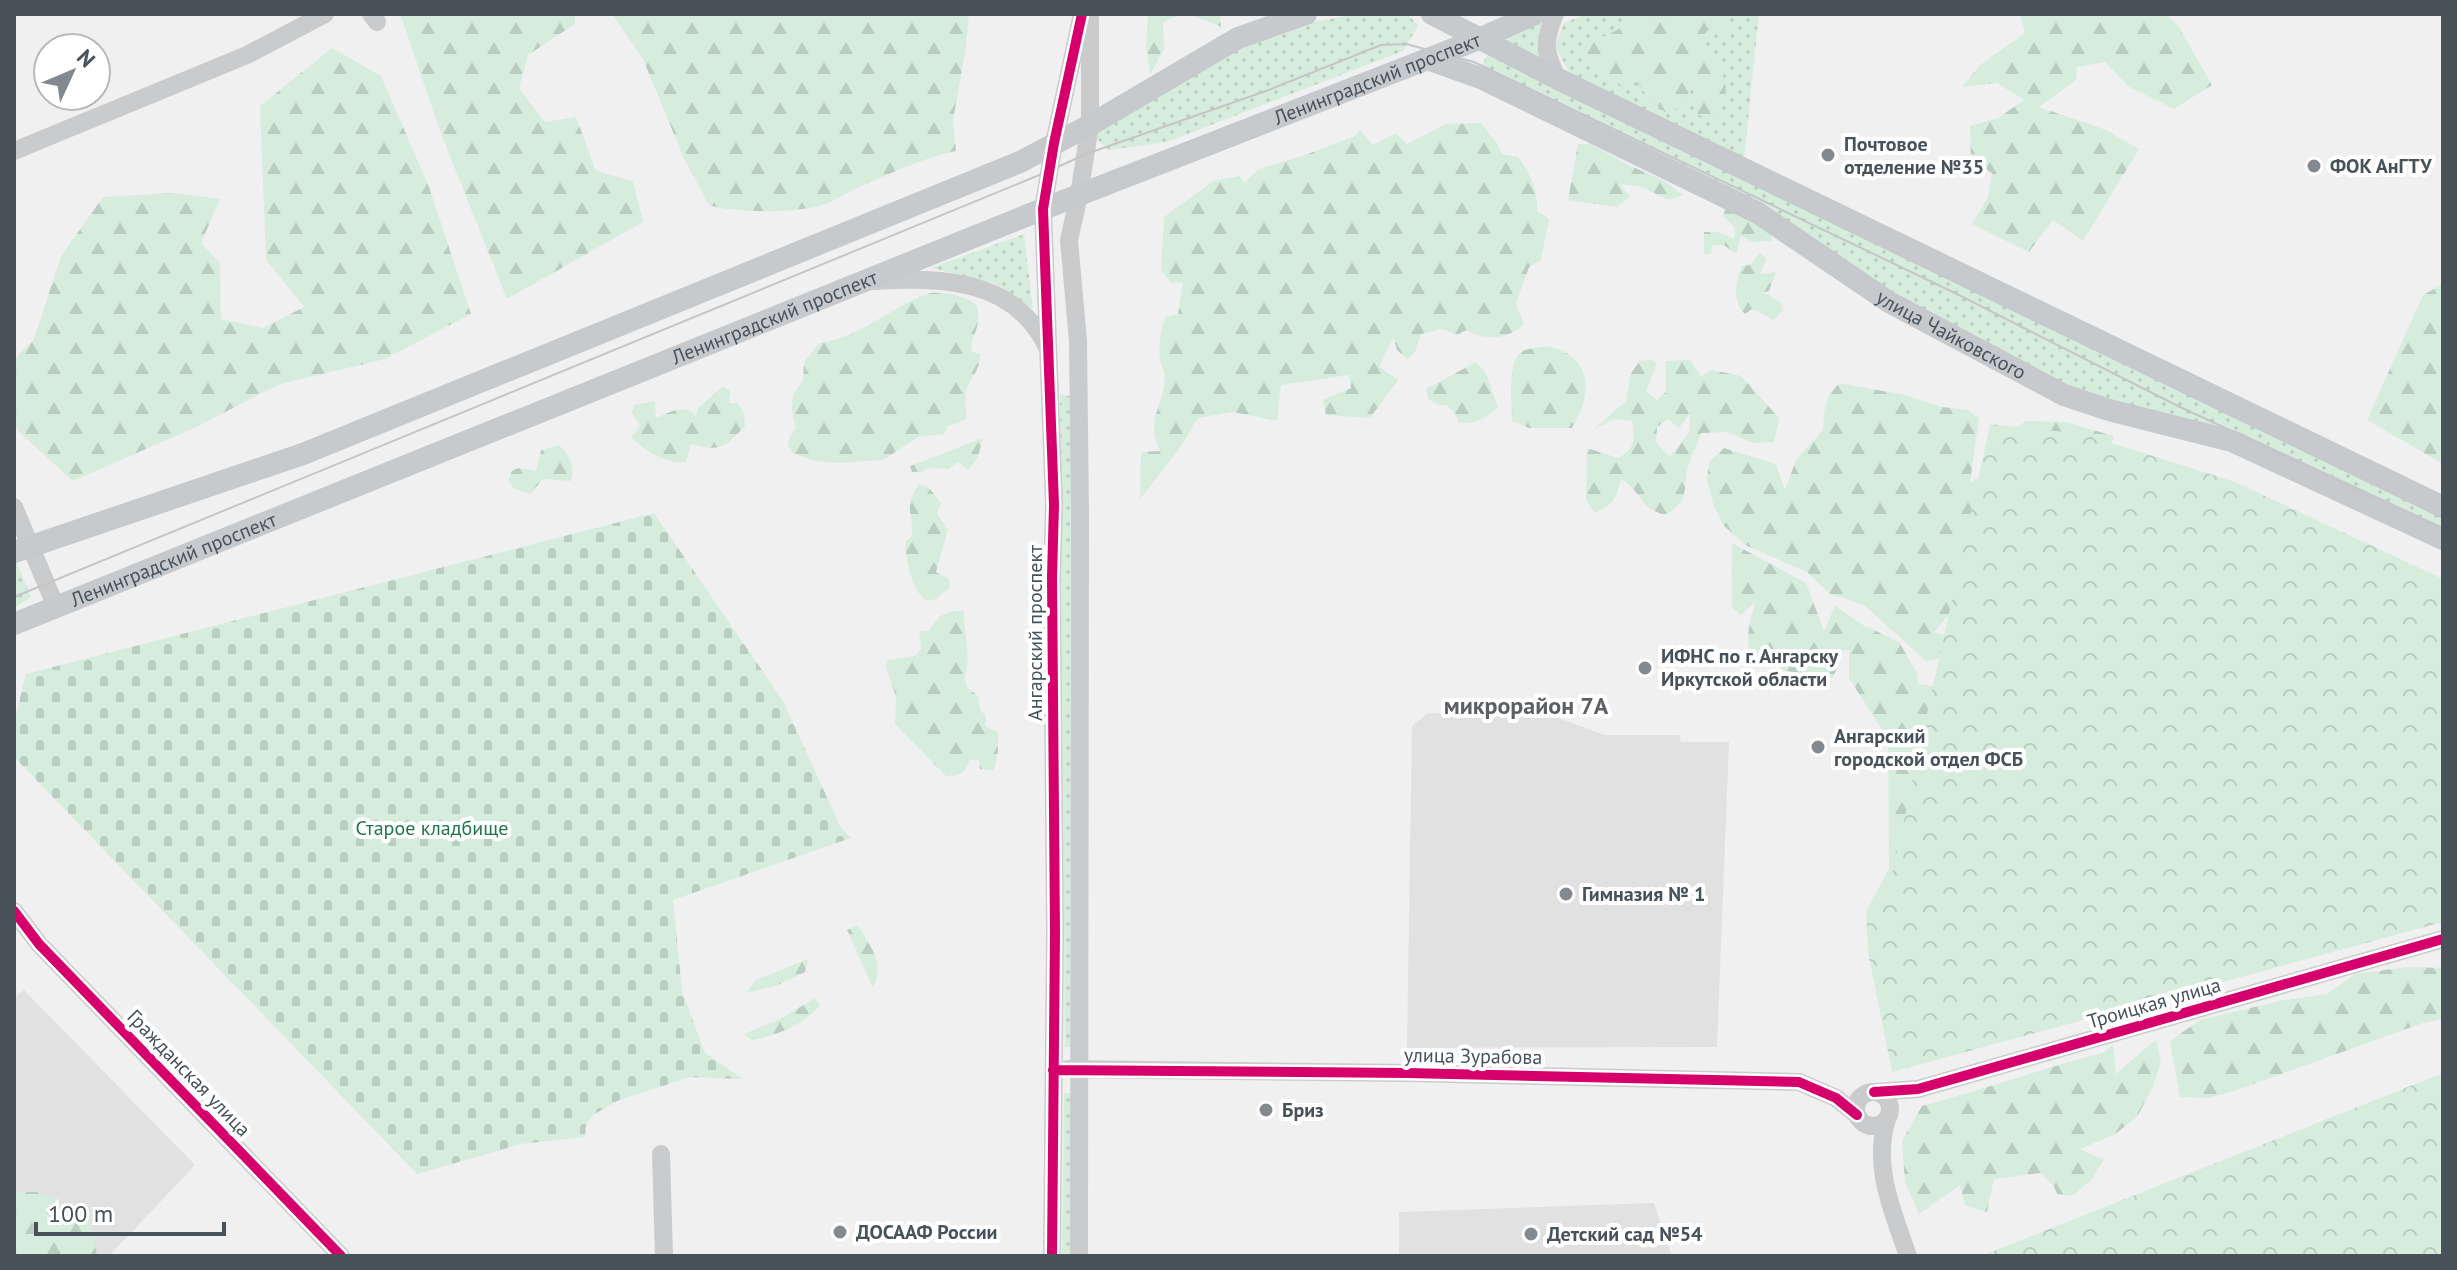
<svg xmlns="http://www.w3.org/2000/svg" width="2457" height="1270" font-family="'PT Sans',sans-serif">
<defs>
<pattern id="grass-dots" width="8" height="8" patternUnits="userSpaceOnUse" patternTransform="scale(2)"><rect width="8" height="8" fill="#d6edde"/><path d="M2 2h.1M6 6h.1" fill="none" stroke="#b9cdc1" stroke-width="1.8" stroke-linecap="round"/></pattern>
<pattern id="forest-firs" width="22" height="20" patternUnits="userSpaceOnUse" patternTransform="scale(2)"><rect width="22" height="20" fill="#d6edde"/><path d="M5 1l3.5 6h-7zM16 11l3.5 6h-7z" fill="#b9cdc1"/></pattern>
<pattern id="cemetery-stones" width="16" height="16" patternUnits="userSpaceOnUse" patternTransform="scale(2)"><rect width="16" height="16" fill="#d6edde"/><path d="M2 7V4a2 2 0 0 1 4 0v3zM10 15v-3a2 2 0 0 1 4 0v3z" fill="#b9cdc1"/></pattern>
<pattern id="park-crowns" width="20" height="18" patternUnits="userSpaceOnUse" patternTransform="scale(2)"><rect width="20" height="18" fill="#d6edde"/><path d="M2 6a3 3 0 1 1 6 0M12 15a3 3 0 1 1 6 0" fill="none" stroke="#b9cdc1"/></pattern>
</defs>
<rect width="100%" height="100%" fill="#f0f0f0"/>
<path fill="#e2e1e1" d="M 1428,713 L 1556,717 L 1604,735 L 1679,735 L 1681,742 L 1729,742 L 1717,1047 L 1407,1048 L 1412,726 Z
M 24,990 L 195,1165 L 109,1256 L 14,1256 L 14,998 Z
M 1654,1203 L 1672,1256 L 1399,1256 L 1399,1212 Z"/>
<path fill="url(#grass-dots)" d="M 1356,14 L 1408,14 L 1418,26 L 1403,51 L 1167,142 L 1109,150 L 1097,139 L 1097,127 L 1225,54 L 1304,24 Z
M 1584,14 L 1759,14 L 1744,158 L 1571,76 L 1555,46 L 1563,24 Z
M 1543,17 L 1538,41 L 1541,61 L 1496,40 Z
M 1489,52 L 2443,516 L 2443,535 L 2085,393 L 2035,369 L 1480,69 Z
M 1024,234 L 1033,309 L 994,283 L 931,268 Z
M 1060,395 L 1071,396 L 1070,1047 L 1065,1047 Z
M 14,563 L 17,563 L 31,597 L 14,608 Z
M 1064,1093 L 1071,1093 L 1070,1256 L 1062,1256 Z"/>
<path fill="url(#forest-firs)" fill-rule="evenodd" d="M 400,14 L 575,14 L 575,24 L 528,55 L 519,88 L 545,122 L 576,117 L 596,171 L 633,181 L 643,222 L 507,299 L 443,139 Z
M 612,14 L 969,14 L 965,53 L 953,120 L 956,151 C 920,159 886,175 853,190 C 842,195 831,203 819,206 C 795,213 732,213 709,205 L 685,161 L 643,59 Z
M 1148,14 L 1220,14 L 1221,27 C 1199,18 1184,8 1163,23 L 1164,49 L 1150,75 L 1146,44 Z
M 1682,14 L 1727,14 L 1732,43 L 1719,37 L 1709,28 L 1702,38 C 1720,74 1736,76 1717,118 L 1710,120 L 1697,114 L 1692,85 L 1683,107 L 1665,112 L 1651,101 L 1636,81 L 1621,85 L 1582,56 L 1581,47 L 1589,39 L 1606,36 L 1624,26 L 1637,15 L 1661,20 Z
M 2020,14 L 2166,14 L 2179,27 L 2212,85 L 2174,109 L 2129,87 L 2105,62 L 2077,67 L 2076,80 L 2039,107 L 2106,130 L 2139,149 L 2083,241 L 2053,220 L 2029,252 L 1972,224 L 1988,197 L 1992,173 L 1971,160 L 1970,126 L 1998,118 L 2024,100 L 1997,83 L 1962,87 L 1980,65 L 2025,33 Z
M 332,48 L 381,76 L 429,187 L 471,314 L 385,359 L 280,384 L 196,427 L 73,481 L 20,433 L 14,424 L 14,360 L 34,339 L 61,256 L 103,197 L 174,193 L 220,199 L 201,243 L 220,263 L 221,319 L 263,328 L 304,307 L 266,260 L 260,106 Z
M 1481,123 L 1497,143 L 1502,154 L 1518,157 C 1530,173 1538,190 1537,211 L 1549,219 L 1541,260 L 1529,267 L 1516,304 L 1524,324 C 1507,340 1486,341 1466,330 L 1457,335 L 1442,329 L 1421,334 L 1415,352 L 1407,359 L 1397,350 L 1393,337 L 1379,367 L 1398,380 L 1370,418 L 1326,415 L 1323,400 L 1351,388 L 1349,375 L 1281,385 L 1277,421 L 1233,412 L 1198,418 L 1180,448 L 1140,499 L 1141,452 L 1160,451 C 1145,419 1163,408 1165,378 C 1165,372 1161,366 1160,360 C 1158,345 1161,331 1165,317 L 1178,314 L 1183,282 L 1171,283 L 1161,270 L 1164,217 L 1213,181 L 1240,176 L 1244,183 L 1259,169 L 1305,155 L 1355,136 L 1360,130 L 1373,145 L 1395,133 L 1407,144 L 1446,124 Z
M 1578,144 L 1591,144 L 1628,165 L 1663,180 L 1683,195 L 1669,200 L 1641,187 L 1620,184 L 1630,197 L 1617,207 L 1568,200 Z
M 1726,206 L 1772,234 L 1772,241 L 1751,242 L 1741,236 L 1736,254 L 1724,245 L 1713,245 L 1711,254 L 1704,254 L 1704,232 L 1719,232 L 1734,239 L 1735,228 L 1723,216 Z
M 1760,253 L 1767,258 L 1760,274 L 1776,272 L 1769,291 L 1760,293 L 1769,295 L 1780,302 L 1783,310 L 1774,320 L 1752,309 L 1745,314 C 1732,302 1735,281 1742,266 L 1750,265 Z
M 2443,284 L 2443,464 L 2367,420 L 2423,295 Z
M 930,293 C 948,292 961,295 976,304 C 983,327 972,331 971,351 L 980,354 C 981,370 970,377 966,391 C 964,401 967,410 966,419 L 948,426 L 944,434 L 918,437 L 883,460 L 838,463 L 814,461 L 792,453 L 788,445 L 790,436 L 796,428 C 791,408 788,397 803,381 L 804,362 L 819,343 C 863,337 889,307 930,293 Z
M 1546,346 C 1592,354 1594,394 1572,428 L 1529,428 L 1512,421 C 1512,405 1507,362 1521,352 C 1527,348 1539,348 1546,346 Z
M 1652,360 L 1657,364 L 1646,391 L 1657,400 L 1666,392 L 1666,361 L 1690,360 L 1701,376 L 1712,370 L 1741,376 L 1779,418 L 1774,442 L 1752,443 L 1728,432 L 1701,433 C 1699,444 1692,453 1689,464 C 1681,488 1692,501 1665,515 C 1637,507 1643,492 1621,479 C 1617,497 1613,506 1595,513 L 1586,500 L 1587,448 L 1618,458 C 1636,448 1635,440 1632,421 L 1615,419 L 1594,429 L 1626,401 L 1631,373 L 1640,361 ZM 1690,413 L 1689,432 L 1670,457 L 1656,442 L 1657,427 L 1668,419 L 1679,428 Z
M 1476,362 L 1486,373 L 1498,408 C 1484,419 1476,424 1459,423 L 1454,412 L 1446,405 L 1438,405 L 1428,399 L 1426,389 Z
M 1839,383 L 1905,395 L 1942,407 L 1968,410 L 1979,418 L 1970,482 L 1991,472 L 2001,437 L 2026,421 L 2066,422 L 2114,436 L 2101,470 L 1967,593 L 1934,632 L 1956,640 L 1980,633 L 1868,951 L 1867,910 L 1889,868 L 1888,739 L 1849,678 L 1849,650 L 1844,650 L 1833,678 C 1811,674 1754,672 1749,646 C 1746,632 1752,615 1755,602 L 1741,615 L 1732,608 L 1732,543 L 1806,583 L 1824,631 L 1835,606 L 1863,625 L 1899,642 L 1917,673 L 1918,684 L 1938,687 L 1959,656 L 1926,661 L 1864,605 L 1830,594 L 1807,572 L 1747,546 L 1723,525 L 1713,504 L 1707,480 L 1709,462 L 1724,448 L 1776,464 L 1785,490 L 1796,460 L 1823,430 L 1824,412 L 1828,397 Z
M 723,386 L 730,391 L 729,403 L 738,403 L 744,414 L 745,426 C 724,448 721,452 691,444 L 686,462 C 666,465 644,450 631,437 L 640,426 L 632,413 L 634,405 L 655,401 L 656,418 C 671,412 684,403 696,416 L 698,408 Z
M 983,438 L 978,457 L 968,470 L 957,462 L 949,469 L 928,468 L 922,472 L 912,472 L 910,466 Z
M 559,445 C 569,454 576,467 571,481 L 543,479 L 530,494 L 514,489 L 508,480 L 512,471 L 518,468 L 536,471 L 541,450 Z
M 919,484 L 929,488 L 941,503 L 937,514 L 948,529 L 936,572 L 948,578 L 950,587 L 936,599 L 927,601 C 910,589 907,561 905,542 L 912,536 C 913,512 903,506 919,484 Z
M 954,611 L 964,611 C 963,632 973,659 964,677 L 968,688 L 978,696 L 980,710 L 986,716 L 985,726 L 998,732 L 998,751 L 994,771 L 980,769 L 979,760 L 970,760 C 966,771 960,777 946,776 L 895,724 L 896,697 L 885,665 L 888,660 L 915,656 L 921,649 L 919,631 L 928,631 L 940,616 Z
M 858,925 C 870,947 886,962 873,988 L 847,930 Z
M 808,959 L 805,972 L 776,986 L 746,993 L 756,980 Z
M 2408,967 L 2443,968 L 2443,1019 L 2423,1023 L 2231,1092 L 2208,1098 L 2180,1097 L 2170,1041 L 2200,1020 L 2284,1000 L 2327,994 L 2355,974 Z
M 815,998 L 820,1005 C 803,1025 777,1036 751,1040 L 744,1034 L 782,1018 Z
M 2156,1039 L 2161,1062 L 2153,1087 L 2137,1117 L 2114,1135 L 2080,1149 L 2104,1160 L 2091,1180 L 2074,1195 L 2058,1195 L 2053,1185 L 2040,1173 L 1994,1179 L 1987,1212 L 1965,1205 L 1960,1185 L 1919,1214 L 1905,1182 L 1902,1141 L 1922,1106 C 1984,1089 2044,1068 2105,1052 L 2113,1044 L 2116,1074 Z
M 14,1192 L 41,1192 L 90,1219 L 97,1256 L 14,1256 Z"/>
<path fill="url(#cemetery-stones)" d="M 654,513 L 783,701 L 841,828 L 851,838 L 673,900 L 682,991 L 705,1053 L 743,1079 L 690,1077 L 617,1101 L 593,1115 L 586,1125 L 585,1137 L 521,1144 L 417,1174 L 14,757 L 14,722 L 26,674 Z"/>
<path fill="url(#park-crowns)" d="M 1990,424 L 2083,434 L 2235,482 L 2443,579 L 2443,922 L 1892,1072 L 1868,952 L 1866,914 L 1892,875 Z
M 2443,1073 L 2443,1256 L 1981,1256 Z"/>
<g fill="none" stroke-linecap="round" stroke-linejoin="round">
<path stroke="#cacbcd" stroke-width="18" d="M 371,14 L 377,22
M 1555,14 C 1543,43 1544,51 1558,79
M 14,151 L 247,55 L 325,14
M 874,281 C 940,277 1014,278 1047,347
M 14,507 L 56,607
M 14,911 L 39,944 L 341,1256
M 1068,1069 L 1407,1073 L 1799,1082 L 1836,1098 L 1857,1115
M1856 1109a17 17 0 1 1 34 0a17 17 0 1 1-34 0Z
M 1874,1092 L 1918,1089 L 2443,939
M 1887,1119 C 1872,1166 1893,1212 1908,1256
M 661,1154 L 664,1256
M 1052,1256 L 1055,932 L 1052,577 L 1054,505 L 1043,209 L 1054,143 L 1082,14
M 1079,1256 L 1080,514 L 1078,341 L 1069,240 L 1079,195 L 1090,125 L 1090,17"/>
<g stroke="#c6cacc" stroke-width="22">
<path d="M 1432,14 L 1558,79 L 2443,507"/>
<path id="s1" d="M 1427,59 L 1483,79 L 1758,213 L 1889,302 L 2064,395 L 2109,410 L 2232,441 L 2443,539"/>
<path d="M 14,552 L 303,454 L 1020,162 L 1090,125 L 1238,38 L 1306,14"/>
<path id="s2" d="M 14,624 L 1043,209 L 1479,39 L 1535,14"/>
</g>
<path stroke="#c5c6c7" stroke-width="2" d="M 14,597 L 1049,171 L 1086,154 L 1266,91 L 1381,45 L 1406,44 L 1474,62 L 1957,294 L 2176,405 L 2443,530"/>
<defs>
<path id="cycleway" d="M 14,911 L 39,944 L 341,1256
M 1053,1070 L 1407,1073 L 1799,1082 L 1836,1098 L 1857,1115
M 1874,1092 L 1918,1089 L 2443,939
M 1052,1256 L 1055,932 L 1052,577 L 1054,505 L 1043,209 L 1054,143 L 1082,14"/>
</defs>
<use href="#cycleway" stroke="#fff" stroke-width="15"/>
<use href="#cycleway" stroke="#d6006c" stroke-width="10"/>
</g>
<g fill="#83898e" stroke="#fff" stroke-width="3">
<circle cx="1828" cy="155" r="8"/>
<circle cx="2314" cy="166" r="8"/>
<circle cx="1645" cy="668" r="8"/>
<circle cx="1818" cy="747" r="8"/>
<circle cx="1566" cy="894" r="8"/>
<circle cx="1266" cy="1110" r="8"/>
<circle cx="840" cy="1232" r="8"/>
<circle cx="1531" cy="1234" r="8"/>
</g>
<g text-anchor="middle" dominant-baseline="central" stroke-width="8" stroke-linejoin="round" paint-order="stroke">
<g font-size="20" fill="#48525a" stroke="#fff">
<text stroke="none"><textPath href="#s2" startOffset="1468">Ленинградский проспект</textPath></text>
<text stroke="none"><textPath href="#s2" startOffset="820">Ленинградский проспект</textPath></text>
<text stroke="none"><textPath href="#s1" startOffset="594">улица Чайковского</textPath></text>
<text stroke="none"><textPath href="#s2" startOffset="172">Ленинградский проспект</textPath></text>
<text transform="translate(1035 633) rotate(-90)">Ангарский проспект</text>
<text transform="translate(2154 1003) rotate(-16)">Троицкая улица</text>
<text transform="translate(1473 1056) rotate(1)">улица Зурабова</text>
<text transform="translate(189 1073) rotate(46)">Гражданская улица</text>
</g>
<g font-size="20" font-weight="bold" fill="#48525a" stroke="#fff" text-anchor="start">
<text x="1844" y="144">Почтовое<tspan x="1844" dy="23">отделение №35</tspan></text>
<text x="2330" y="166">ФОК АнГТУ</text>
<text x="1661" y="656">ИФНС по г. Ангарску<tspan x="1661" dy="23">Иркутской области</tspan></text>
<text x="1834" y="736">Ангарский<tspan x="1834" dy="23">городской отдел ФСБ</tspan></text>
<text x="1582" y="894">Гимназия № 1</text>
<text x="1282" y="1110">Бриз</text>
<text x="856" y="1232">ДОСААФ России</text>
<text x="1547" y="1234">Детский сад №54</text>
</g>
<g font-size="20" fill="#1f7549" stroke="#fff">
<text x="432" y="828">Старое кладбище</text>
</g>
<g font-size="24" font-weight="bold" fill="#5c5f63" stroke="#fff">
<text x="1526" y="705">микрорайон 7А</text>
</g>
</g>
<rect width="2457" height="1270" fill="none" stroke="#48525a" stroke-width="32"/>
<g transform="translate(72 72) rotate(46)"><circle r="38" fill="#ffffff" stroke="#b6babd" stroke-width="2"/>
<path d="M0-6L14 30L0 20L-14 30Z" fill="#83898e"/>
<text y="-12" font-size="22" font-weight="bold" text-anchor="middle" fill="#48525a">N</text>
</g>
<path d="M36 1222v12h188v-12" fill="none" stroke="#48525a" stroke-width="4"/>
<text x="48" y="1222" font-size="24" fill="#48525a" stroke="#ffffff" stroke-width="6" paint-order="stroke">100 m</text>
</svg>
